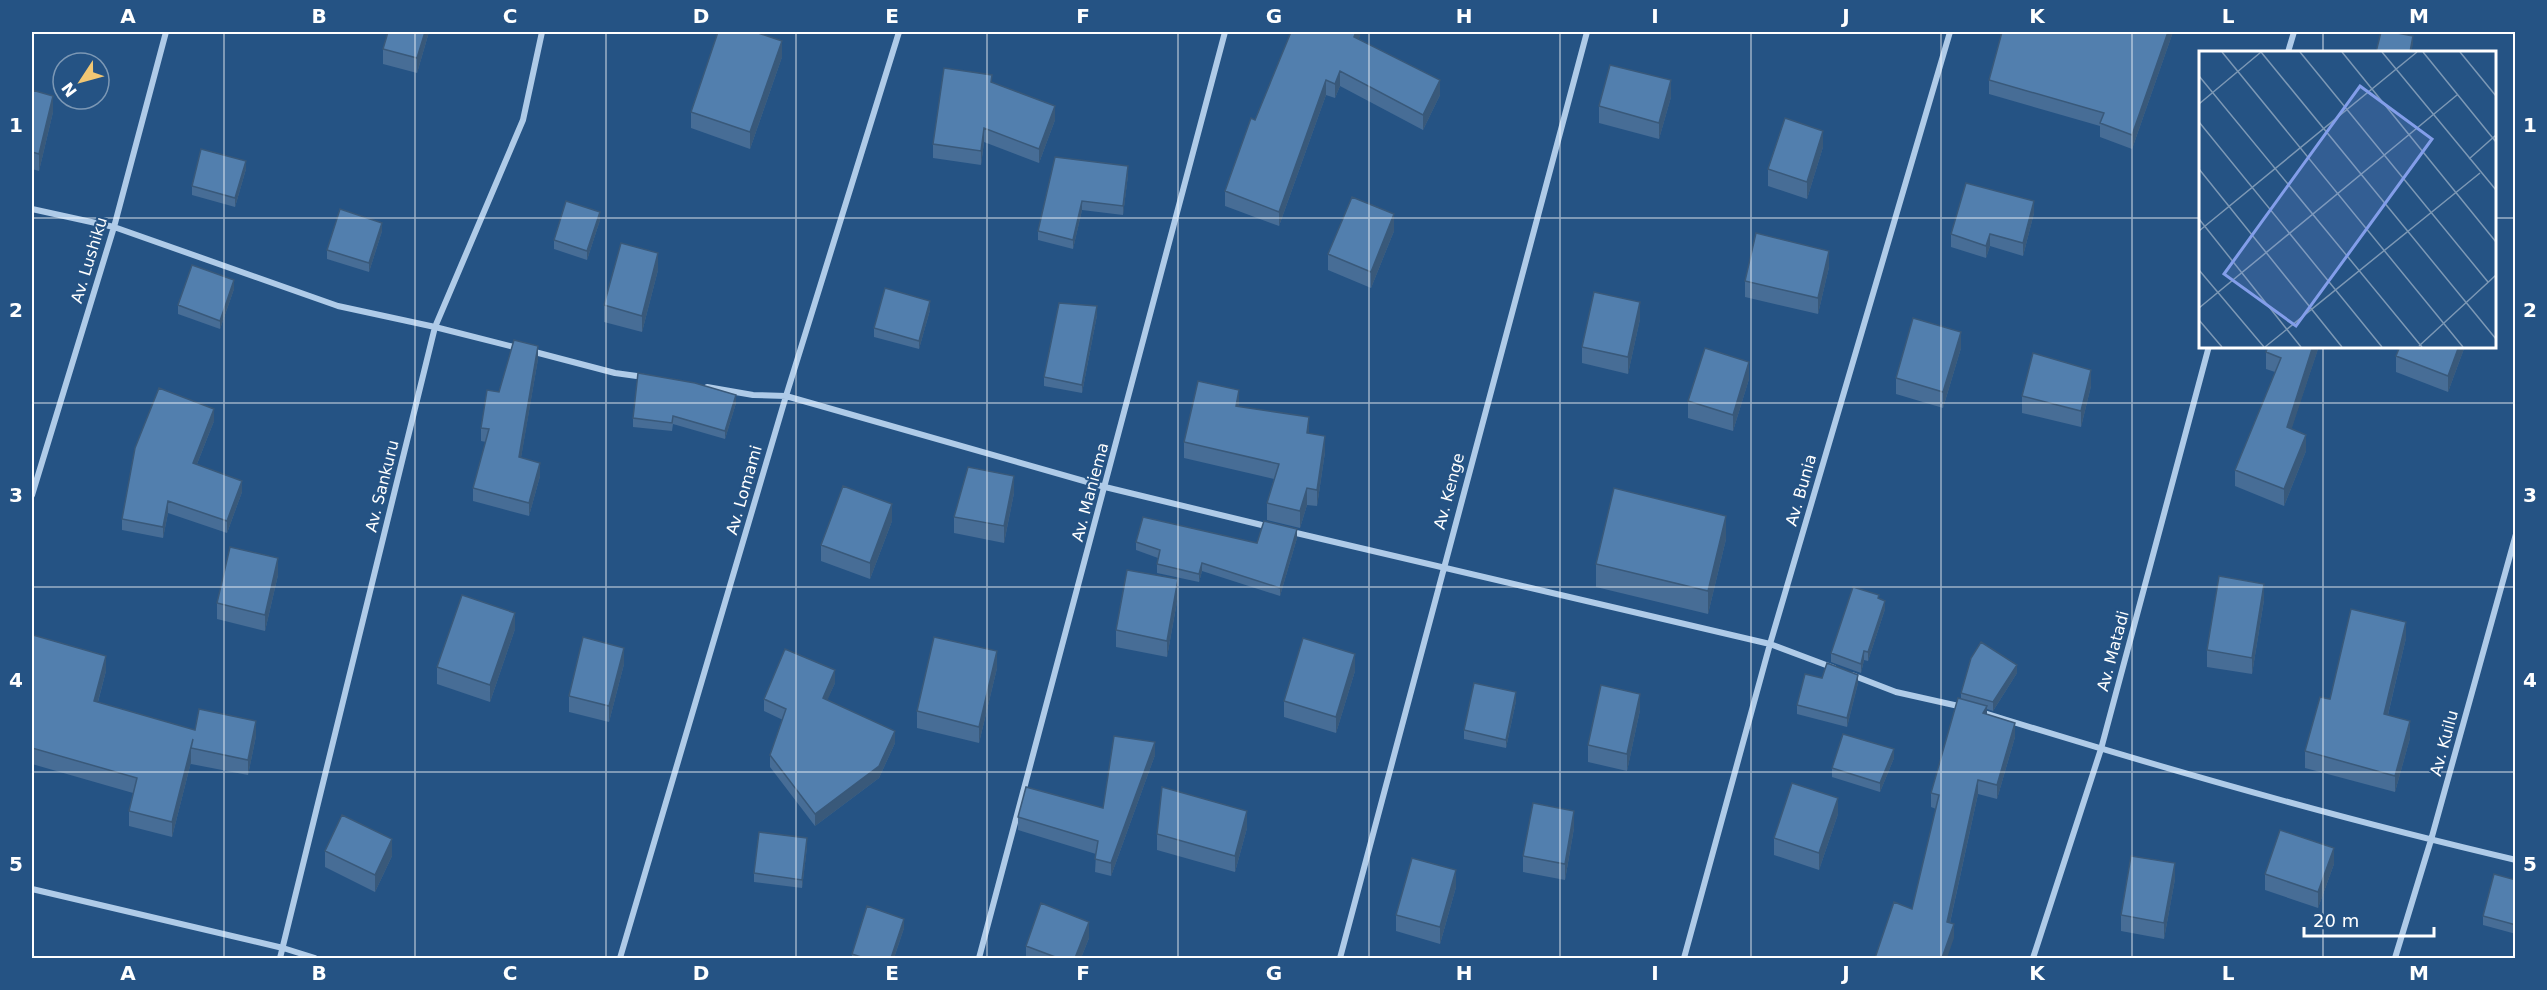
<svg xmlns="http://www.w3.org/2000/svg" width="2547" height="990" font-family="'DejaVu Sans',sans-serif">
<rect width="100%" height="100%" fill="#255384"/>
<g fill="none" stroke-linecap="round" stroke-linejoin="round">
<path stroke="#afcbe8" stroke-width="6" d="M 2288,52 L 2294,32
M 32,209 L 114,227 L 338,306 L 435,327 L 518,348
M 531,351 L 615,373 L 644,377
M 707,387 L 753,395 L 786,396 L 1105,487 L 1270,527
M 32,495 L 114,227 L 166,32
M 1292,532 L 1770,644 L 1834,668
M 1852,675 L 1896,692 L 1963,707
M 1981,712 C 2158,767 2336,818 2516,860
M 32,889 L 283,948 L 315,958
M 280,958 L 435,327 L 523,120 L 542,32
M 620,958 L 786,396 L 899,32
M 979,958 L 1225,32
M 1340,958 L 1587,32
M 1684,958 L 1770,644 L 1950,32
M 2033,958 L 2101,749 L 2209,346
M 2395,958 L 2431,840 L 2516,534"/>
</g>
<path fill="#476d96" d="M 388,32 L 429,32 L 417,73 L 383,64 L 383,49 Z
M 1360,32 L 1359,39 L 1440,95 L 1423,130 L 1340,86 L 1335,98 L 1326,95 L 1279,226 L 1225,206 L 1225,191 Z
M 2002,32 L 2173,32 L 2132,149 L 2100,137 L 2100,126 L 1989,94 L 1989,80 Z
M 782,57 L 750,149 L 691,128 L 691,112 Z
M 992,82 L 1055,120 L 1039,163 L 984,142 L 981,165 L 933,158 L 933,144 Z
M 32,90 L 53,112 L 39,171 L 32,169 Z
M 1671,97 L 1659,139 L 1599,123 L 1599,106 Z
M 1823,147 L 1807,199 L 1768,186 L 1768,169 Z
M 1055,157 L 1128,175 L 1123,215 L 1082,210 L 1073,249 L 1038,240 L 1038,231 Z
M 246,169 L 235,207 L 192,195 L 192,186 Z
M 2034,213 L 2023,256 L 1990,246 L 1986,258 L 1951,247 L 1951,234 Z
M 600,220 L 587,260 L 554,249 L 554,240 Z
M 382,231 L 369,272 L 327,259 L 327,250 Z
M 1394,231 L 1371,288 L 1328,270 L 1328,254 Z
M 1829,267 L 1818,314 L 1745,297 L 1745,281 Z
M 658,270 L 642,332 L 604,322 L 604,305 Z
M 234,289 L 220,329 L 178,314 L 178,305 Z
M 930,310 L 919,349 L 874,337 L 874,328 Z
M 1097,315 L 1082,393 L 1044,386 L 1044,377 Z
M 1640,319 L 1628,374 L 1582,363 L 1582,347 Z
M 2319,346 L 2291,429 L 2306,451 L 2284,506 L 2235,486 L 2235,470 L 2275,372 L 2266,369 L 2266,352 Z
M 2465,346 L 2448,392 L 2396,372 L 2396,356 Z
M 1961,348 L 1943,408 L 1896,394 L 1896,378 Z
M 538,359 L 521,457 L 540,476 L 529,516 L 473,501 L 473,488 L 486,442 L 481,441 L 481,428 L 499,392 Z
M 1749,379 L 1733,431 L 1688,418 L 1688,401 Z
M 2091,386 L 2081,427 L 2022,413 L 2022,396 Z
M 736,403 L 725,439 L 673,424 L 672,431 L 633,427 L 633,418 Z
M 1239,406 L 1309,434 L 1325,452 L 1317,506 L 1307,505 L 1300,528 L 1267,520 L 1267,503 L 1274,479 L 1184,458 L 1184,442 Z
M 214,421 L 197,464 L 242,492 L 227,533 L 168,513 L 163,538 L 122,530 L 122,519 Z
M 1014,493 L 1004,543 L 954,533 L 954,517 Z
M 892,521 L 870,579 L 821,561 L 821,545 Z
M 1297,538 L 1280,596 L 1202,571 L 1199,582 L 1157,573 L 1157,564 L 1158,558 L 1136,550 L 1136,542 L 1257,543 Z
M 1726,539 L 1708,614 L 1596,587 L 1596,564 Z
M 278,575 L 265,631 L 217,619 L 217,603 Z
M 1178,596 L 1167,657 L 1116,647 L 1116,630 Z
M 1879,599 L 1885,609 L 1868,661 L 1864,660 L 1861,673 L 1831,662 L 1831,653 Z
M 2264,600 L 2252,674 L 2207,667 L 2207,650 Z
M 515,629 L 490,702 L 437,684 L 437,667 Z
M 2406,638 L 2388,715 L 2410,738 L 2395,792 L 2305,768 L 2305,751 L 2330,699 Z
M 32,639 L 106,671 L 98,702 L 195,730 L 256,736 L 248,775 L 191,764 L 191,762 L 172,837 L 129,826 L 129,811 L 133,793 L 32,764 Z
M 624,664 L 609,722 L 569,712 L 569,696 Z
M 997,668 L 979,743 L 917,728 L 917,711 Z
M 1355,671 L 1336,733 L 1284,717 L 1284,701 Z
M 2017,673 L 1993,711 L 1987,709 L 1987,715 L 2015,737 L 1997,799 L 1978,794 L 1950,923 L 1954,938 L 1912,909 L 1936,809 L 1931,807 L 1931,793 L 1961,698 L 1961,693 Z
M 835,683 L 827,700 L 895,743 L 879,778 L 815,826 L 770,767 L 770,755 L 783,720 L 764,711 L 764,699 Z
M 1858,683 L 1847,727 L 1797,714 L 1797,705 Z
M 1516,701 L 1506,748 L 1464,739 L 1464,730 Z
M 1640,710 L 1627,771 L 1588,762 L 1588,745 Z
M 1155,755 L 1111,876 L 1095,872 L 1096,854 L 1018,830 L 1018,817 L 1103,808 Z
M 1894,758 L 1880,792 L 1832,777 L 1832,768 Z
M 1838,814 L 1819,870 L 1774,855 L 1774,838 Z
M 1247,828 L 1235,872 L 1157,850 L 1157,834 Z
M 1574,828 L 1565,880 L 1523,872 L 1523,856 Z
M 807,847 L 802,888 L 754,882 L 754,873 Z
M 325,851 L 392,856 L 375,892 L 325,867 Z
M 2334,864 L 2318,908 L 2265,890 L 2265,874 Z
M 2175,879 L 2164,939 L 2121,931 L 2121,915 Z
M 2516,880 L 2516,934 L 2483,925 L 2483,916 Z
M 1456,887 L 1440,944 L 1396,931 L 1396,915 Z
M 904,928 L 894,958 L 852,958 L 852,954 Z
M 1089,938 L 1081,958 L 1026,958 L 1026,946 Z"/>
<path fill="#39597a" d="M 425,32 L 429,32 L 417,73 L 417,58 Z
M 1356,32 L 1360,32 L 1360,35 L 1354,51 L 1354,37 Z
M 2168,32 L 2173,32 L 2132,149 L 2132,135 Z
M 2413,36 L 2413,45 L 2411,52 L 2410,52 Z
M 782,41 L 782,57 L 750,149 L 750,132 Z
M 1340,71 L 1340,86 L 1335,98 L 1335,84 Z
M 1326,80 L 1326,95 L 1279,226 L 1279,212 Z
M 1440,80 L 1440,95 L 1423,130 L 1423,115 Z
M 1671,80 L 1671,97 L 1659,139 L 1659,123 Z
M 53,96 L 53,112 L 39,171 L 39,154 Z
M 1055,106 L 1055,120 L 1039,163 L 1039,149 Z
M 984,128 L 984,142 L 981,165 L 981,151 Z
M 1823,131 L 1823,147 L 1807,199 L 1807,182 Z
M 246,161 L 246,169 L 235,207 L 235,198 Z
M 1128,166 L 1128,175 L 1123,215 L 1123,206 Z
M 1082,201 L 1082,210 L 1073,249 L 1073,240 Z
M 2034,201 L 2034,213 L 2023,256 L 2023,243 Z
M 600,212 L 600,220 L 587,260 L 587,251 Z
M 1394,214 L 1394,231 L 1371,288 L 1371,272 Z
M 382,223 L 382,231 L 369,272 L 369,263 Z
M 1990,234 L 1990,246 L 1986,258 L 1986,246 Z
M 1829,251 L 1829,267 L 1818,314 L 1818,298 Z
M 658,253 L 658,270 L 642,332 L 642,316 Z
M 234,280 L 234,289 L 220,329 L 220,321 Z
M 930,301 L 930,310 L 919,349 L 919,341 Z
M 1640,302 L 1640,319 L 1628,374 L 1628,357 Z
M 1097,306 L 1097,315 L 1082,393 L 1082,385 Z
M 1961,332 L 1961,348 L 1943,408 L 1943,392 Z
M 538,346 L 538,359 L 519,470 L 519,457 Z
M 2313,346 L 2319,346 L 2287,443 L 2287,427 Z
M 2459,346 L 2465,346 L 2448,392 L 2448,376 Z
M 1749,362 L 1749,379 L 1733,431 L 1733,415 Z
M 2091,370 L 2091,386 L 2081,427 L 2081,411 Z
M 1239,390 L 1239,406 L 1236,406 Z
M 736,395 L 736,403 L 725,439 L 725,431 Z
M 214,409 L 214,421 L 193,474 L 193,463 Z
M 1309,417 L 1309,434 L 1307,433 Z
M 2306,435 L 2306,451 L 2284,506 L 2284,489 Z
M 1325,436 L 1325,452 L 1317,506 L 1317,490 Z
M 540,463 L 540,476 L 529,516 L 529,503 Z
M 1014,476 L 1014,493 L 1004,543 L 1004,526 Z
M 242,481 L 242,492 L 227,533 L 227,521 Z
M 1307,488 L 1307,505 L 1300,528 L 1300,511 Z
M 168,501 L 168,513 L 163,538 L 163,527 Z
M 892,504 L 892,521 L 870,579 L 870,563 Z
M 1726,516 L 1726,539 L 1708,614 L 1708,591 Z
M 1297,529 L 1297,538 L 1280,596 L 1280,588 Z
M 278,558 L 278,575 L 265,631 L 265,615 Z
M 1202,563 L 1202,571 L 1199,582 L 1199,574 Z
M 1178,579 L 1178,596 L 1167,657 L 1167,641 Z
M 2264,584 L 2264,600 L 2252,674 L 2252,658 Z
M 1885,601 L 1885,609 L 1868,661 L 1868,652 Z
M 515,613 L 515,629 L 490,702 L 490,685 Z
M 2406,622 L 2406,638 L 2384,731 L 2384,714 Z
M 624,648 L 624,664 L 609,722 L 609,706 Z
M 997,651 L 997,668 L 979,743 L 979,727 Z
M 1864,651 L 1864,660 L 1861,673 L 1861,664 Z
M 1355,654 L 1355,671 L 1336,733 L 1336,717 Z
M 106,656 L 106,671 L 94,716 L 94,701 Z
M 2017,665 L 2017,673 L 1993,711 L 1993,702 Z
M 835,670 L 835,683 L 823,710 L 823,698 Z
M 1858,675 L 1858,683 L 1847,727 L 1847,718 Z
M 1516,692 L 1516,701 L 1506,748 L 1506,740 Z
M 1640,694 L 1640,710 L 1627,771 L 1627,754 Z
M 1987,706 L 1987,720 L 1983,713 Z
M 256,721 L 256,736 L 248,775 L 248,760 Z
M 2410,721 L 2410,738 L 2395,792 L 2395,776 Z
M 2015,723 L 2015,737 L 1997,799 L 1997,785 Z
M 895,731 L 895,743 L 879,778 L 815,826 L 815,814 Z
M 193,739 L 191,748 L 191,762 L 172,837 L 172,822 Z
M 1155,742 L 1155,755 L 1111,876 L 1111,863 Z
M 1894,749 L 1894,758 L 1880,792 L 1880,783 Z
M 1978,780 L 1978,794 L 1947,936 L 1947,922 Z
M 1838,798 L 1838,814 L 1819,870 L 1819,853 Z
M 1247,811 L 1247,828 L 1235,872 L 1235,856 Z
M 1574,811 L 1574,828 L 1565,880 L 1565,864 Z
M 807,838 L 807,847 L 802,888 L 802,880 Z
M 392,839 L 392,856 L 375,892 L 375,875 Z
M 2334,848 L 2334,864 L 2318,908 L 2318,892 Z
M 2175,863 L 2175,879 L 2164,939 L 2164,923 Z
M 1456,870 L 1456,887 L 1440,944 L 1440,927 Z
M 904,919 L 904,928 L 894,958 L 891,958 Z
M 1089,922 L 1089,938 L 1081,958 L 1075,958 Z
M 1954,924 L 1954,938 L 1947,958 L 1942,958 Z"/>
<path fill="#527fae" stroke="#39597a" stroke-width="1.5" d="M 388,32 L 425,32 L 417,58 L 383,49 Z
M 718,32 L 755,32 L 782,41 L 750,132 L 691,112 Z
M 1291,32 L 1356,32 L 1354,37 L 1440,80 L 1423,115 L 1340,71 L 1335,84 L 1326,80 L 1279,212 L 1225,191 L 1251,118 L 1255,120 Z
M 2002,32 L 2168,32 L 2132,135 L 2100,123 L 2104,113 L 1989,80 Z
M 2381,32 L 2392,32 L 2413,36 L 2410,52 L 2376,52 Z
M 1610,65 L 1671,80 L 1659,123 L 1599,106 Z
M 944,68 L 992,75 L 991,82 L 1055,106 L 1039,149 L 984,128 L 981,151 L 933,144 Z
M 32,90 L 53,96 L 39,154 L 32,152 Z
M 1785,118 L 1823,131 L 1807,182 L 1768,169 Z
M 201,149 L 246,161 L 235,198 L 192,186 Z
M 1055,157 L 1128,166 L 1123,206 L 1082,201 L 1073,240 L 1038,231 Z
M 1966,183 L 2034,201 L 2023,243 L 1990,234 L 1986,246 L 1951,234 Z
M 1352,197 L 1394,214 L 1371,272 L 1328,254 Z
M 566,201 L 600,212 L 587,251 L 554,240 Z
M 340,209 L 382,223 L 369,263 L 327,250 Z
M 1756,233 L 1829,251 L 1818,298 L 1745,281 Z
M 621,243 L 658,253 L 642,316 L 604,305 Z
M 192,265 L 234,280 L 220,321 L 178,305 Z
M 885,288 L 930,301 L 919,341 L 874,328 Z
M 1594,292 L 1640,302 L 1628,357 L 1582,347 Z
M 1059,303 L 1097,306 L 1082,385 L 1044,377 Z
M 1913,318 L 1961,332 L 1943,392 L 1896,378 Z
M 514,340 L 538,346 L 519,457 L 540,463 L 529,503 L 473,488 L 489,429 L 481,428 L 487,390 L 499,392 Z
M 2268,346 L 2313,346 L 2287,427 L 2306,435 L 2284,489 L 2235,470 L 2281,358 L 2266,352 Z
M 2400,346 L 2459,346 L 2448,376 L 2396,356 Z
M 1705,348 L 1749,362 L 1733,415 L 1688,401 Z
M 2033,353 L 2091,370 L 2081,411 L 2022,396 Z
M 638,373 L 695,383 L 736,395 L 725,431 L 673,416 L 672,423 L 633,418 Z
M 1198,381 L 1239,390 L 1236,406 L 1309,417 L 1307,433 L 1325,436 L 1317,490 L 1307,488 L 1300,511 L 1267,503 L 1279,464 L 1184,442 Z
M 159,388 L 214,409 L 193,463 L 242,481 L 227,521 L 168,501 L 163,527 L 122,519 L 135,448 Z
M 968,467 L 1014,476 L 1004,526 L 954,517 Z
M 843,486 L 892,504 L 870,563 L 821,545 Z
M 1614,488 L 1726,516 L 1708,591 L 1596,564 Z
M 1143,517 L 1257,543 L 1264,521 L 1297,529 L 1280,588 L 1202,563 L 1199,574 L 1157,564 L 1160,550 L 1136,542 Z
M 230,547 L 278,558 L 265,615 L 217,603 Z
M 1127,570 L 1178,579 L 1167,641 L 1116,630 Z
M 2219,576 L 2264,584 L 2252,658 L 2207,650 Z
M 1853,587 L 1879,595 L 1878,598 L 1885,601 L 1868,652 L 1864,651 L 1861,664 L 1831,653 Z
M 462,595 L 515,613 L 490,685 L 437,667 Z
M 2351,609 L 2406,622 L 2384,714 L 2410,721 L 2395,776 L 2305,751 L 2320,697 L 2330,699 Z
M 33,635 L 106,656 L 94,701 L 195,730 L 199,709 L 256,721 L 248,760 L 191,748 L 193,739 L 172,822 L 129,811 L 137,778 L 32,748 L 32,639 Z
M 583,637 L 624,648 L 609,706 L 569,696 Z
M 934,637 L 997,651 L 979,727 L 917,711 Z
M 1303,638 L 1355,654 L 1336,717 L 1284,701 Z
M 1981,642 L 2017,665 L 1993,702 L 1961,693 L 1971,658 Z
M 785,649 L 835,670 L 823,698 L 895,731 L 879,766 L 815,814 L 770,755 L 786,709 L 764,699 Z
M 1827,663 L 1858,675 L 1847,718 L 1797,705 L 1805,674 L 1822,678 Z
M 1474,683 L 1516,692 L 1506,740 L 1464,730 Z
M 1601,685 L 1640,694 L 1627,754 L 1588,745 Z
M 1958,698 L 1987,706 L 1983,713 L 2015,723 L 1997,785 L 1978,780 L 1947,922 L 1954,924 L 1942,958 L 1875,958 L 1894,902 L 1912,909 L 1939,795 L 1931,793 Z
M 1843,734 L 1894,749 L 1880,783 L 1832,768 Z
M 1114,736 L 1155,742 L 1111,863 L 1095,859 L 1098,841 L 1018,817 L 1026,787 L 1103,808 Z
M 1792,783 L 1838,798 L 1819,853 L 1774,838 Z
M 1162,787 L 1247,811 L 1235,856 L 1157,834 Z
M 1533,803 L 1574,811 L 1565,864 L 1523,856 Z
M 342,815 L 392,839 L 375,875 L 325,851 Z
M 2280,830 L 2334,848 L 2318,892 L 2265,874 Z
M 759,832 L 807,838 L 802,880 L 754,873 Z
M 2131,856 L 2175,863 L 2164,923 L 2121,915 Z
M 1412,858 L 1456,870 L 1440,927 L 1396,915 Z
M 2494,874 L 2516,880 L 2516,925 L 2483,916 Z
M 1041,903 L 1089,922 L 1075,958 L 1058,958 L 1026,946 Z
M 867,906 L 904,919 L 891,958 L 864,958 L 852,954 Z"/>
<path fill="none" stroke="#fff" stroke-width="1.5" stroke-opacity="0.55" d="M 224,32 L 224,958M 415,32 L 415,958M 606,32 L 606,958M 796,32 L 796,958M 987,32 L 987,958M 1178,32 L 1178,958M 1369,32 L 1369,958M 1560,32 L 1560,958M 1751,32 L 1751,958M 1941,32 L 1941,958M 2132,32 L 2132,958M 2323,32 L 2323,52M 32,218 L 2200,218M 2494,218 L 2516,218M 2323,346 L 2323,958M 32,403 L 2516,403M 32,587 L 2516,587M 32,772 L 2516,772"/>
<g text-anchor="middle" dominant-baseline="central" stroke-width="4.5" stroke-linejoin="round" paint-order="stroke">
<g font-size="16" fill="#fff" stroke="#255384">
<text transform="translate(89 260) rotate(-73)">Av. Lushiku</text>
<text transform="translate(382 486) rotate(-76)">Av. Sankuru</text>
<text transform="translate(744 490) rotate(-74)">Av. Lomami</text>
<text transform="translate(1801 490) rotate(-74)">Av. Bunia</text>
<text transform="translate(1449 491) rotate(-75)">Av. Kenge</text>
<text transform="translate(1090 492) rotate(-75)">Av. Maniema</text>
<text transform="translate(2113 651) rotate(-75)">Av. Matadi</text>
<text transform="translate(2444 743) rotate(-75)">Av. Kuilu</text>
</g>
</g>
<g transform="translate(2199 51)">
<rect width="297" height="297" fill="#255384"/>
<path fill="none" stroke="#7c98b5" stroke-width="1.5" d="M 23,1 L 264,296M 62,1 L 297,288M 101,1 L 289,231M 143,1 L 297,191M 183,1 L 297,139M 224,1 L 297,91M 261,1 L 297,45M 0,25 L 223,296M 0,53 L 62,1M 0,71 L 183,296M 270,108 L 297,84M 0,118 L 143,296M 0,168 L 102,296M 0,180 L 218,1M 0,219 L 65,296M 0,257 L 258,44M 0,269 L 23,296M 220,295 L 297,224M 66,296 L 281,122"/>
<path fill="#839eea" fill-opacity="0.15" stroke="#839eea" stroke-width="3" d="M 161,35 L 233,88 L 97,275 L 25,223 Z"/>
<rect width="297" height="297" fill="none" stroke="#fff" stroke-width="3"/>
</g>
<rect width="2547" height="990" fill="none" stroke="#255384" stroke-width="66"/>
<g transform="translate(81 81) rotate(234)"><circle r="28" fill="#255384" stroke="#7c98b5" stroke-width="1.5"/>
<path d="M0-4.5L10 22L0 15L-10 22Z" fill="#f1c774"/>
<text y="-9" font-size="16" font-weight="bold" text-anchor="middle" fill="#ffffff">N</text>
</g>
<path d="M2304 927v9h130v-9" fill="none" stroke="#ffffff" stroke-width="3"/>
<text x="2313" y="927" font-size="18" fill="#ffffff" stroke="#255384" stroke-width="4.5" paint-order="stroke">20 m</text>
<rect x="33" y="33" width="2481" height="924" fill="none" stroke="#fff" stroke-width="2"/>
<g font-size="20" text-anchor="middle" font-weight="bold" fill="#fff">
<text x="128" y="23">A</text>
<text x="319" y="23">B</text>
<text x="510" y="23">C</text>
<text x="701" y="23">D</text>
<text x="892" y="23">E</text>
<text x="1083" y="23">F</text>
<text x="1274" y="23">G</text>
<text x="1464" y="23">H</text>
<text x="1655" y="23">I</text>
<text x="1846" y="23">J</text>
<text x="2037" y="23">K</text>
<text x="2228" y="23">L</text>
<text x="2419" y="23">M</text>
<text x="16" y="132">1</text>
<text x="2530" y="132">1</text>
<text x="16" y="317">2</text>
<text x="2530" y="317">2</text>
<text x="16" y="502">3</text>
<text x="2530" y="502">3</text>
<text x="16" y="687">4</text>
<text x="2530" y="687">4</text>
<text x="16" y="871">5</text>
<text x="2530" y="871">5</text>
<text x="128" y="980">A</text>
<text x="319" y="980">B</text>
<text x="510" y="980">C</text>
<text x="701" y="980">D</text>
<text x="892" y="980">E</text>
<text x="1083" y="980">F</text>
<text x="1274" y="980">G</text>
<text x="1464" y="980">H</text>
<text x="1655" y="980">I</text>
<text x="1846" y="980">J</text>
<text x="2037" y="980">K</text>
<text x="2228" y="980">L</text>
<text x="2419" y="980">M</text>
</g>
</svg>
